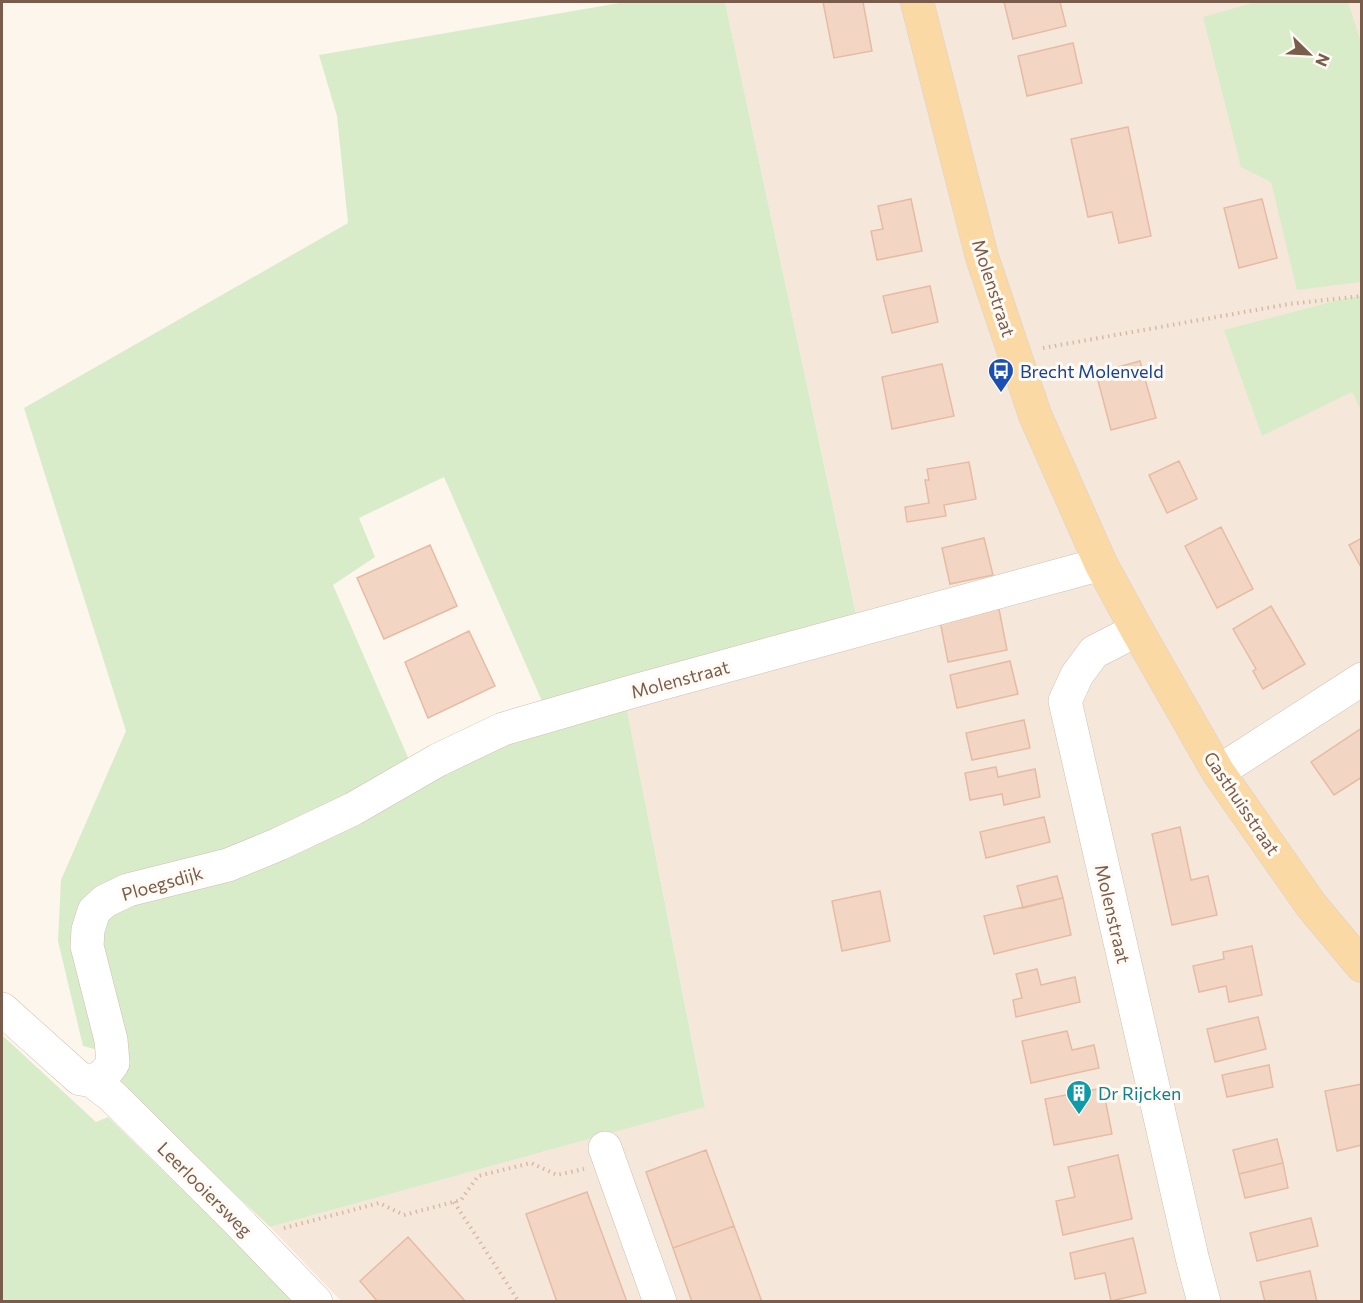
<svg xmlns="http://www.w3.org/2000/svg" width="1363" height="1303" font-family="Commissioner,sans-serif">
<rect width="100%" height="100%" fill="#fdf6ec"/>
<path fill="#f5e8da" d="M 725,2 L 1361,2 L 1361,1301 L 341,1301 L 270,1227 L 705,1106 L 626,705 L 858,622 Z"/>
<path fill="#d8ecc9" d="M 625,2 L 725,2 L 858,623 L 544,706 L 444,477 L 359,518 L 375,557 L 333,585 L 410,762 L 231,853 L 100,890 L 102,1051 L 83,1046 L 58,941 L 61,880 L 126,731 L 24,408 L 348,223 L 337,116 L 319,55 Z
M 1256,2 L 1348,2 L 1362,45 L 1361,282 L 1297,290 L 1271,182 L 1241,167 L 1203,17 Z
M 1361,296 L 1361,411 L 1352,392 L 1262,436 L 1224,330 L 1342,299 Z
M 626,705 L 705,1107 L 270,1227 L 122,1086 L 99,942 L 112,909 L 483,752 Z
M 2,1035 L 96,1122 L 108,1117 L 242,1248 L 293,1301 L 2,1301 Z"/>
<path fill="#f3d5c3" stroke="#e6bba3" stroke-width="1.5" d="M 823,2 L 863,2 L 872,51 L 834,58 Z
M 1004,2 L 1060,2 L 1066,26 L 1013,39 Z
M 1073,43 L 1082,83 L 1027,96 L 1018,56 Z
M 1128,127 L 1151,236 L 1119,243 L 1112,212 L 1088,217 L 1071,139 Z
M 911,199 L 922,251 L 877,260 L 871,231 L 883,229 L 878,206 Z
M 1262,199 L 1277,258 L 1239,268 L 1224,208 Z
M 930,286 L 938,322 L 892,333 L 883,296 Z
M 1140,361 L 1156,418 L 1111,430 L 1096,373 Z
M 942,364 L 954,416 L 892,429 L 882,377 Z
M 1179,461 L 1197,499 L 1167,513 L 1149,475 Z
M 969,462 L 976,499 L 944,505 L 946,516 L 907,522 L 905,507 L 929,503 L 925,480 L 929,480 L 927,469 Z
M 1221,527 L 1253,589 L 1217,608 L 1185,546 Z
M 984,538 L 993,575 L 950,584 L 942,548 Z
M 1362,538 L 1362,569 L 1349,545 Z
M 430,545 L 457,606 L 384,639 L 357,578 Z
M 998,604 L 1007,650 L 948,662 L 939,616 Z
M 1271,606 L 1305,664 L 1263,689 L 1253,671 L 1256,669 L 1233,629 Z
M 469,631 L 495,686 L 428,718 L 405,662 Z
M 1010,661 L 1018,694 L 957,708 L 950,675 Z
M 1024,720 L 1030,748 L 972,760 L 966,733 Z
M 1362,728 L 1362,777 L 1334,795 L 1311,762 Z
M 996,767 L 998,777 L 1035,769 L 1040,797 L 1004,805 L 1002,794 L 970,800 L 965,773 Z
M 1044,817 L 1050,842 L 986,858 L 980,832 Z
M 1180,827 L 1191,880 L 1208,876 L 1217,915 L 1172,925 L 1152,834 Z
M 1057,876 L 1063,898 L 1023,908 L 1017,886 Z
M 880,891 L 890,941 L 842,951 L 832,901 Z
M 1063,898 L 1071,935 L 994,954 L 984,916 Z
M 1252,946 L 1262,995 L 1229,1002 L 1226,986 L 1199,992 L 1193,966 L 1224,959 L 1223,952 Z
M 1037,969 L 1041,985 L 1075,977 L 1080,1002 L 1016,1017 L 1013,1000 L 1022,998 L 1016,974 Z
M 1258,1017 L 1266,1049 L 1215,1062 L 1207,1029 Z
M 1067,1031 L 1072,1050 L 1094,1045 L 1099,1068 L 1031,1083 L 1022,1041 Z
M 1269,1065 L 1273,1087 L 1227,1097 L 1222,1075 Z
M 1362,1084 L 1362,1145 L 1337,1151 L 1325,1091 Z
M 1103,1088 L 1112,1134 L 1054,1145 L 1045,1099 Z
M 1277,1139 L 1283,1163 L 1239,1174 L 1233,1150 Z
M 706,1150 L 734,1226 L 673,1248 L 646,1172 Z
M 1118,1155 L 1132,1219 L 1063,1235 L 1056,1201 L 1075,1197 L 1068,1167 Z
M 1283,1163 L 1288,1188 L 1245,1198 L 1239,1174 Z
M 587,1192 L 627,1302 L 557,1302 L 526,1214 Z
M 1311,1218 L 1318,1246 L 1257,1261 L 1250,1233 Z
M 734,1226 L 762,1302 L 692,1302 L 673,1248 Z
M 408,1237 L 466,1302 L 378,1302 L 360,1281 Z
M 1133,1238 L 1146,1293 L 1111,1301 L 1105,1273 L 1075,1279 L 1070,1253 Z
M 1310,1271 L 1317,1302 L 1265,1302 L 1260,1282 Z"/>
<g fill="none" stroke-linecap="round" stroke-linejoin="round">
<defs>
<path id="minor" d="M 1137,630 L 1094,652 L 1077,675 L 1065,701 L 1192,1257 L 1204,1302
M 1218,772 L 1362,679
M 2,1009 L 80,1079 C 99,1082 102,1078 113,1063 L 111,1040 L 87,946 L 88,930 L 94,911 L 105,901 L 128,890 L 228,865 L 279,844 L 353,809 L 438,760 L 503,729 L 634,691 L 1101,564
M 92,1081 L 112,1096 L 232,1215 L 316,1302
M 605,1148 L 660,1302"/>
<path id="major" d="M 917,2 L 982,257 L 1035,415 L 1101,564 L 1137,630 L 1218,772 L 1311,905 L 1362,966"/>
</defs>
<use href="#minor" stroke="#d1beb0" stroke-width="34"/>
<use href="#major" stroke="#dad1cd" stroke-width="34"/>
<path stroke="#d9b8a5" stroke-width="4" stroke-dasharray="1.5 4.5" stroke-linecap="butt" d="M 1043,348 L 1289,304 L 1362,296
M 454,1202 L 519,1302
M 284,1228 L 379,1203 L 404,1215 L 461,1200 L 478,1176 L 531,1163 L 557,1175 L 584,1169"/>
<use href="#minor" stroke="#fff" stroke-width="33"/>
<use href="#major" stroke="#fbd9a5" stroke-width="33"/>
</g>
<defs>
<symbol id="bus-pin" viewBox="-11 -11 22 30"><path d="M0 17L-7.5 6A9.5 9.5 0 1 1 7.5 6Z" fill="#1a4fb4" stroke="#fffaf3"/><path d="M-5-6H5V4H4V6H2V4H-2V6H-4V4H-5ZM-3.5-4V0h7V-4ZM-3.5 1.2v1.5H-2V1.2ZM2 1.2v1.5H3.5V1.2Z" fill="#fff"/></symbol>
<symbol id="building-pin" viewBox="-11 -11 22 30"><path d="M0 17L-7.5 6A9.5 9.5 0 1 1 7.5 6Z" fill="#0f9aa8" stroke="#fffaf3"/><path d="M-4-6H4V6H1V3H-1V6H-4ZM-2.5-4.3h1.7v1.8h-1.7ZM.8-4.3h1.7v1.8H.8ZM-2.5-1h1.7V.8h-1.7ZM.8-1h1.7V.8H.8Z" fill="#fff"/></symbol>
</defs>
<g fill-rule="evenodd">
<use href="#bus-pin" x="986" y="356" width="30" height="40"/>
<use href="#building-pin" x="1064" y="1078" width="30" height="40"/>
</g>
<g text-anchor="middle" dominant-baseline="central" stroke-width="6" stroke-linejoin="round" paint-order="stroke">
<g font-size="18" fill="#7a5c4d" stroke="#fffaf3">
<text transform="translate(994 288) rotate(72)">Molenstraat</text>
<text transform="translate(680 679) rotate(-15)">Molenstraat</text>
<text transform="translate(1242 803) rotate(56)">Gasthuisstraat</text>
<text transform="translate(162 883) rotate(-16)">Ploegsdijk</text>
<text transform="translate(1113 914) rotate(77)">Molenstraat</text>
<text transform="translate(205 1189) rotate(45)">Leerlooiersweg</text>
</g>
<g font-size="18" fill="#164399" stroke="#fffaf3" text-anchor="start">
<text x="1020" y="371">Brecht Molenveld</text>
</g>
<g font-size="18" fill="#0d838f" stroke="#fffaf3" text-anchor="start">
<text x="1098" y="1093">Dr Rijcken</text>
</g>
</g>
<rect width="1363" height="1303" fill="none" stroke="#7a5c4d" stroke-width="6"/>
<g transform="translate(1309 54) rotate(114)" stroke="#fffaf3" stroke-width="4.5" paint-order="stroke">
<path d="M0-4.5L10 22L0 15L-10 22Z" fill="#7a5c4d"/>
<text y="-9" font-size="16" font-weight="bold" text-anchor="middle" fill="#7a5c4d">N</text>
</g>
</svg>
